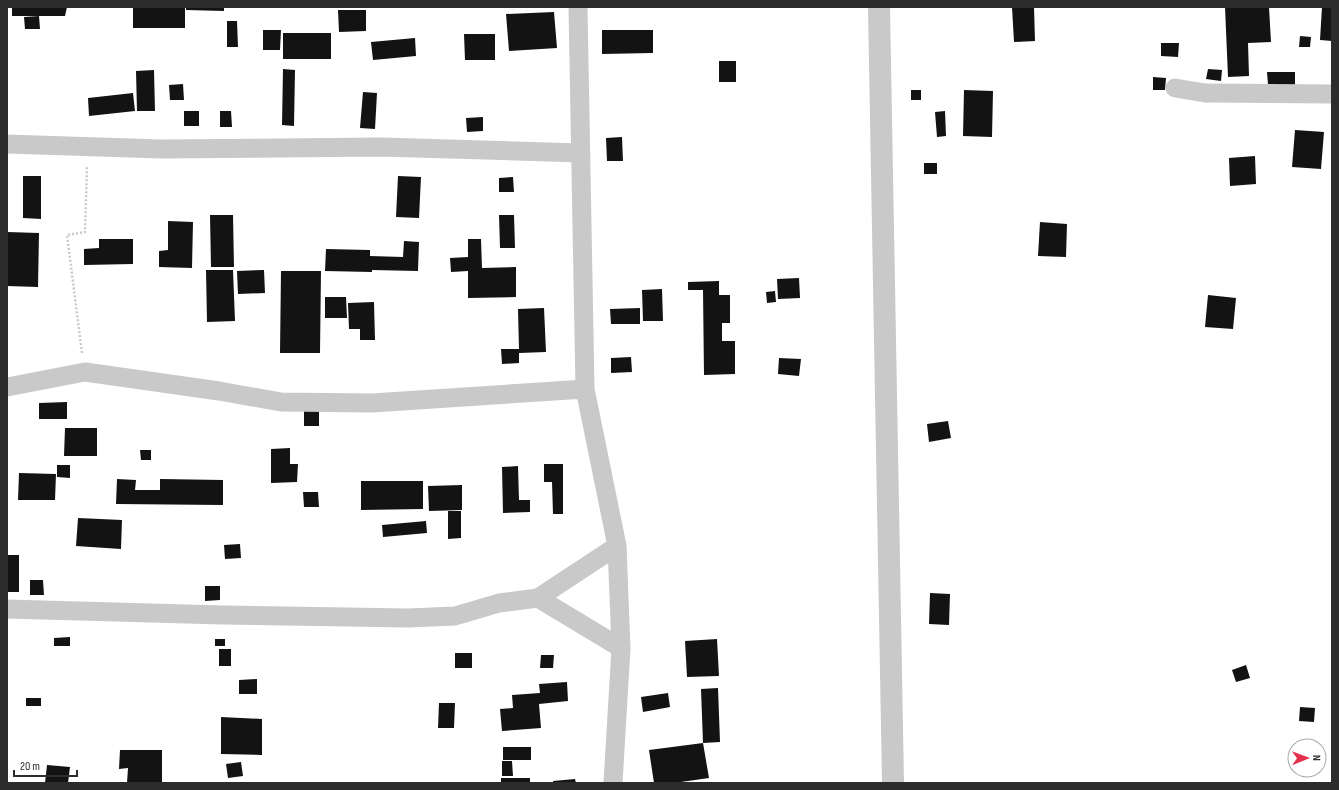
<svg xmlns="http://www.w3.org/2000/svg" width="1339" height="790" font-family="'Sofia Sans Condensed',sans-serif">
<rect width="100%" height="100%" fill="#fff"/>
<path fill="#131313" d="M 12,7 L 67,7 L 65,16 L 12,16 Z
M 133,7 L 185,7 L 185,28 L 133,28 Z
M 186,7 L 224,7 L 224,11 L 186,10 Z
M 1012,7 L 1034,7 L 1035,41 L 1014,42 Z
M 1225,7 L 1269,7 L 1271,42 L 1248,43 L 1249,76 L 1228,77 Z
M 1322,7 L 1332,7 L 1332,41 L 1320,40 Z
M 338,10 L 366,10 L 366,31 L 339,32 Z
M 554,12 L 557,48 L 509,51 L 506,14 Z
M 39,16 L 40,29 L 25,29 L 24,17 Z
M 227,21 L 237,21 L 238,47 L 227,47 Z
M 263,30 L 281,30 L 280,50 L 263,50 Z
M 602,30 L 653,30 L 653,53 L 602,54 Z
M 283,33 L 331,33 L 331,59 L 283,59 Z
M 464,34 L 495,34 L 495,60 L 465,60 Z
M 1300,36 L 1311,37 L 1310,47 L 1299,47 Z
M 415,38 L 416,56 L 373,60 L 371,42 Z
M 1161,43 L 1179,43 L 1178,57 L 1161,56 Z
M 719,61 L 736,61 L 736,82 L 719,82 Z
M 283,69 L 295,70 L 294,126 L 282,125 Z
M 1208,69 L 1222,70 L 1221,81 L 1206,79 Z
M 154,70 L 155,111 L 137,111 L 136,71 Z
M 1267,72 L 1295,72 L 1295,85 L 1268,85 Z
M 1153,77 L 1166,78 L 1165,90 L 1153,90 Z
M 183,84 L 184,100 L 170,100 L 169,85 Z
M 911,90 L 921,90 L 921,100 L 911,100 Z
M 964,90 L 993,91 L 992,137 L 963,136 Z
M 363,92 L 377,93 L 375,129 L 360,128 Z
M 133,93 L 135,111 L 89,116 L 88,98 Z
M 184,111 L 199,111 L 199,126 L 184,126 Z
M 220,111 L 231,111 L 232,127 L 220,127 Z
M 945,111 L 946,136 L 937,137 L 935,112 Z
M 483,117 L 483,131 L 467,132 L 466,118 Z
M 1295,130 L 1324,132 L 1321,169 L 1292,167 Z
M 622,137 L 623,161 L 607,161 L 606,138 Z
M 1255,156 L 1256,184 L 1230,186 L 1229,158 Z
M 924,163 L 937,163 L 937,174 L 924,174 Z
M 23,176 L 41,176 L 41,219 L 23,218 Z
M 398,176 L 421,177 L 419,218 L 396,217 Z
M 513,177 L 514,192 L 499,192 L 499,178 Z
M 210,215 L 233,215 L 234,267 L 211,267 Z
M 499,215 L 514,215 L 515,248 L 500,248 Z
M 168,221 L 193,222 L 192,268 L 159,267 L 159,251 L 168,250 Z
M 1040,222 L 1067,224 L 1066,257 L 1038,256 Z
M 7,232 L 39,233 L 38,287 L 7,286 Z
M 99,239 L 133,239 L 133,264 L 84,265 L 84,249 L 99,248 Z
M 468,239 L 481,239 L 482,268 L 516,267 L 516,297 L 468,298 L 468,271 L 451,272 L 450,258 L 468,257 Z
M 404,241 L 419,242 L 418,271 L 372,270 L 372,272 L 325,271 L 326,249 L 370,250 L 370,256 L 403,257 Z
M 206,270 L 233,270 L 235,321 L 207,322 Z
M 264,270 L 265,293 L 238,294 L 237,271 Z
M 281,271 L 321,271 L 320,353 L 280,353 Z
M 799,278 L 800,298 L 778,299 L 777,279 Z
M 719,281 L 719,295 L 730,295 L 730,323 L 722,323 L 722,341 L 735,341 L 735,374 L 704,375 L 703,290 L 688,290 L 688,282 Z
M 662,289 L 663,321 L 643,321 L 642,290 Z
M 775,291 L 776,302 L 767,303 L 766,292 Z
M 1208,295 L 1236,298 L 1233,329 L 1205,327 Z
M 325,297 L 346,297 L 347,318 L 325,318 Z
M 374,302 L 375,340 L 360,340 L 360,329 L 349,329 L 348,303 Z
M 544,308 L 546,352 L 519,353 L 519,363 L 502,364 L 501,349 L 519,349 L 518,309 Z
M 640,308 L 640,324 L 611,324 L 610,309 Z
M 631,357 L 632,372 L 611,373 L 611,358 Z
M 779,358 L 801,359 L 799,376 L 778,374 Z
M 67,402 L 67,419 L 39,419 L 39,403 Z
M 304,411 L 319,411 L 319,426 L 304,426 Z
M 948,421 L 951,438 L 929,442 L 927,424 Z
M 65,428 L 97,428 L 97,456 L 64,456 Z
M 290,448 L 290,464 L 298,464 L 297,482 L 271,483 L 271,449 Z
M 140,450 L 151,450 L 151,460 L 141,460 Z
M 544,464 L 563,464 L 563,514 L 553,514 L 552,482 L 544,482 Z
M 57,465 L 70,465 L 70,478 L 57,477 Z
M 518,466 L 519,500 L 530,500 L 530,512 L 503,513 L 502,467 Z
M 19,473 L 56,474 L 55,500 L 18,500 Z
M 117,479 L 136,480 L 135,490 L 160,490 L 160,479 L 223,480 L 223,505 L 116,504 Z
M 361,481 L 423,481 L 423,509 L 361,510 Z
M 462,485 L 462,510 L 429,511 L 428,486 Z
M 303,492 L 318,492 L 319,507 L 304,507 Z
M 448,511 L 461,511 L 461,538 L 448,539 Z
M 78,518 L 122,520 L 121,549 L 76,546 Z
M 426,521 L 427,533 L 383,537 L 382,525 Z
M 240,544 L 241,558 L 225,559 L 224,545 Z
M 7,555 L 19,555 L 19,592 L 7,592 Z
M 30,580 L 43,580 L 44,595 L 30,595 Z
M 205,586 L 220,586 L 220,600 L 205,601 Z
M 930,593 L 950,594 L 949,625 L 929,624 Z
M 70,637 L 70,646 L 54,646 L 54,638 Z
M 215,639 L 225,639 L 225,646 L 215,646 Z
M 717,639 L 719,676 L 687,677 L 685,641 Z
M 219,649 L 231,649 L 231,666 L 219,666 Z
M 455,653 L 472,653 L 472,668 L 455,668 Z
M 541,655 L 554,655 L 553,668 L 540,668 Z
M 1246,665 L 1250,678 L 1236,682 L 1232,670 Z
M 257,679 L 257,694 L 239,694 L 239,680 Z
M 567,682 L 568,701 L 539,704 L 541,728 L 502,731 L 500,709 L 513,708 L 512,695 L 540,693 L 539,684 Z
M 718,688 L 720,742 L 703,743 L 701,689 Z
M 668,693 L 670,707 L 643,712 L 641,697 Z
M 26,698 L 41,698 L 41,706 L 26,706 Z
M 439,703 L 455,703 L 454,728 L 438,728 Z
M 1300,707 L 1315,708 L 1314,722 L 1299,721 Z
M 221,717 L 262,719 L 262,755 L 221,754 Z
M 703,743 L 709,778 L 674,783 L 654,783 L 649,750 Z
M 503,747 L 531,747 L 531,760 L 503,760 Z
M 120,750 L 162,750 L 162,783 L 127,783 L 128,768 L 119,769 Z
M 502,761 L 512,761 L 513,776 L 502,776 Z
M 241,762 L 243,776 L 228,778 L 226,764 Z
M 47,765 L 70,767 L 68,783 L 45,783 Z
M 501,778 L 530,778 L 530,783 L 501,783 Z
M 575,779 L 576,783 L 553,783 L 553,781 Z"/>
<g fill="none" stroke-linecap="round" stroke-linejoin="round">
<path stroke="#c9c9c9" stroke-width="2.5" stroke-dasharray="2 2" stroke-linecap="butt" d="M 82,353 L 67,235 L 85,232 L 87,167"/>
<path stroke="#c9c9c9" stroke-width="19" d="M 578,7 L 585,389 L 617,546 L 621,648 L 613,783
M 1175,88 L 1205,93 L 1332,94
M 7,144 L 161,149 L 381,147 L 581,153
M 7,387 L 85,372 L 219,391 L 281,402 L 372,403 L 585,389
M 538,598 L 617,546
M 7,609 L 223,615 L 408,618 L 455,616 L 499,603 L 538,598 L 621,648"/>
<path stroke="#c9c9c9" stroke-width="22" d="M 879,7 L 893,783"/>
</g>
<rect width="1339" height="790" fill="none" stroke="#2c2c2c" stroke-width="16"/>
<g transform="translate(1307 758) rotate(89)"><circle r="19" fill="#ffffff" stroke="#ababab"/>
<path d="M0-3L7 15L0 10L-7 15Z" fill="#e32e4c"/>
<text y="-6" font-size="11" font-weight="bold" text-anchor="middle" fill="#2c2c2c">N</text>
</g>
<path d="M14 770v6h63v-6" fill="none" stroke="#2c2c2c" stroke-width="2"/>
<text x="20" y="770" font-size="12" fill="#2c2c2c" stroke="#ffffff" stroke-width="3" paint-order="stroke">20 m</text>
</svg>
